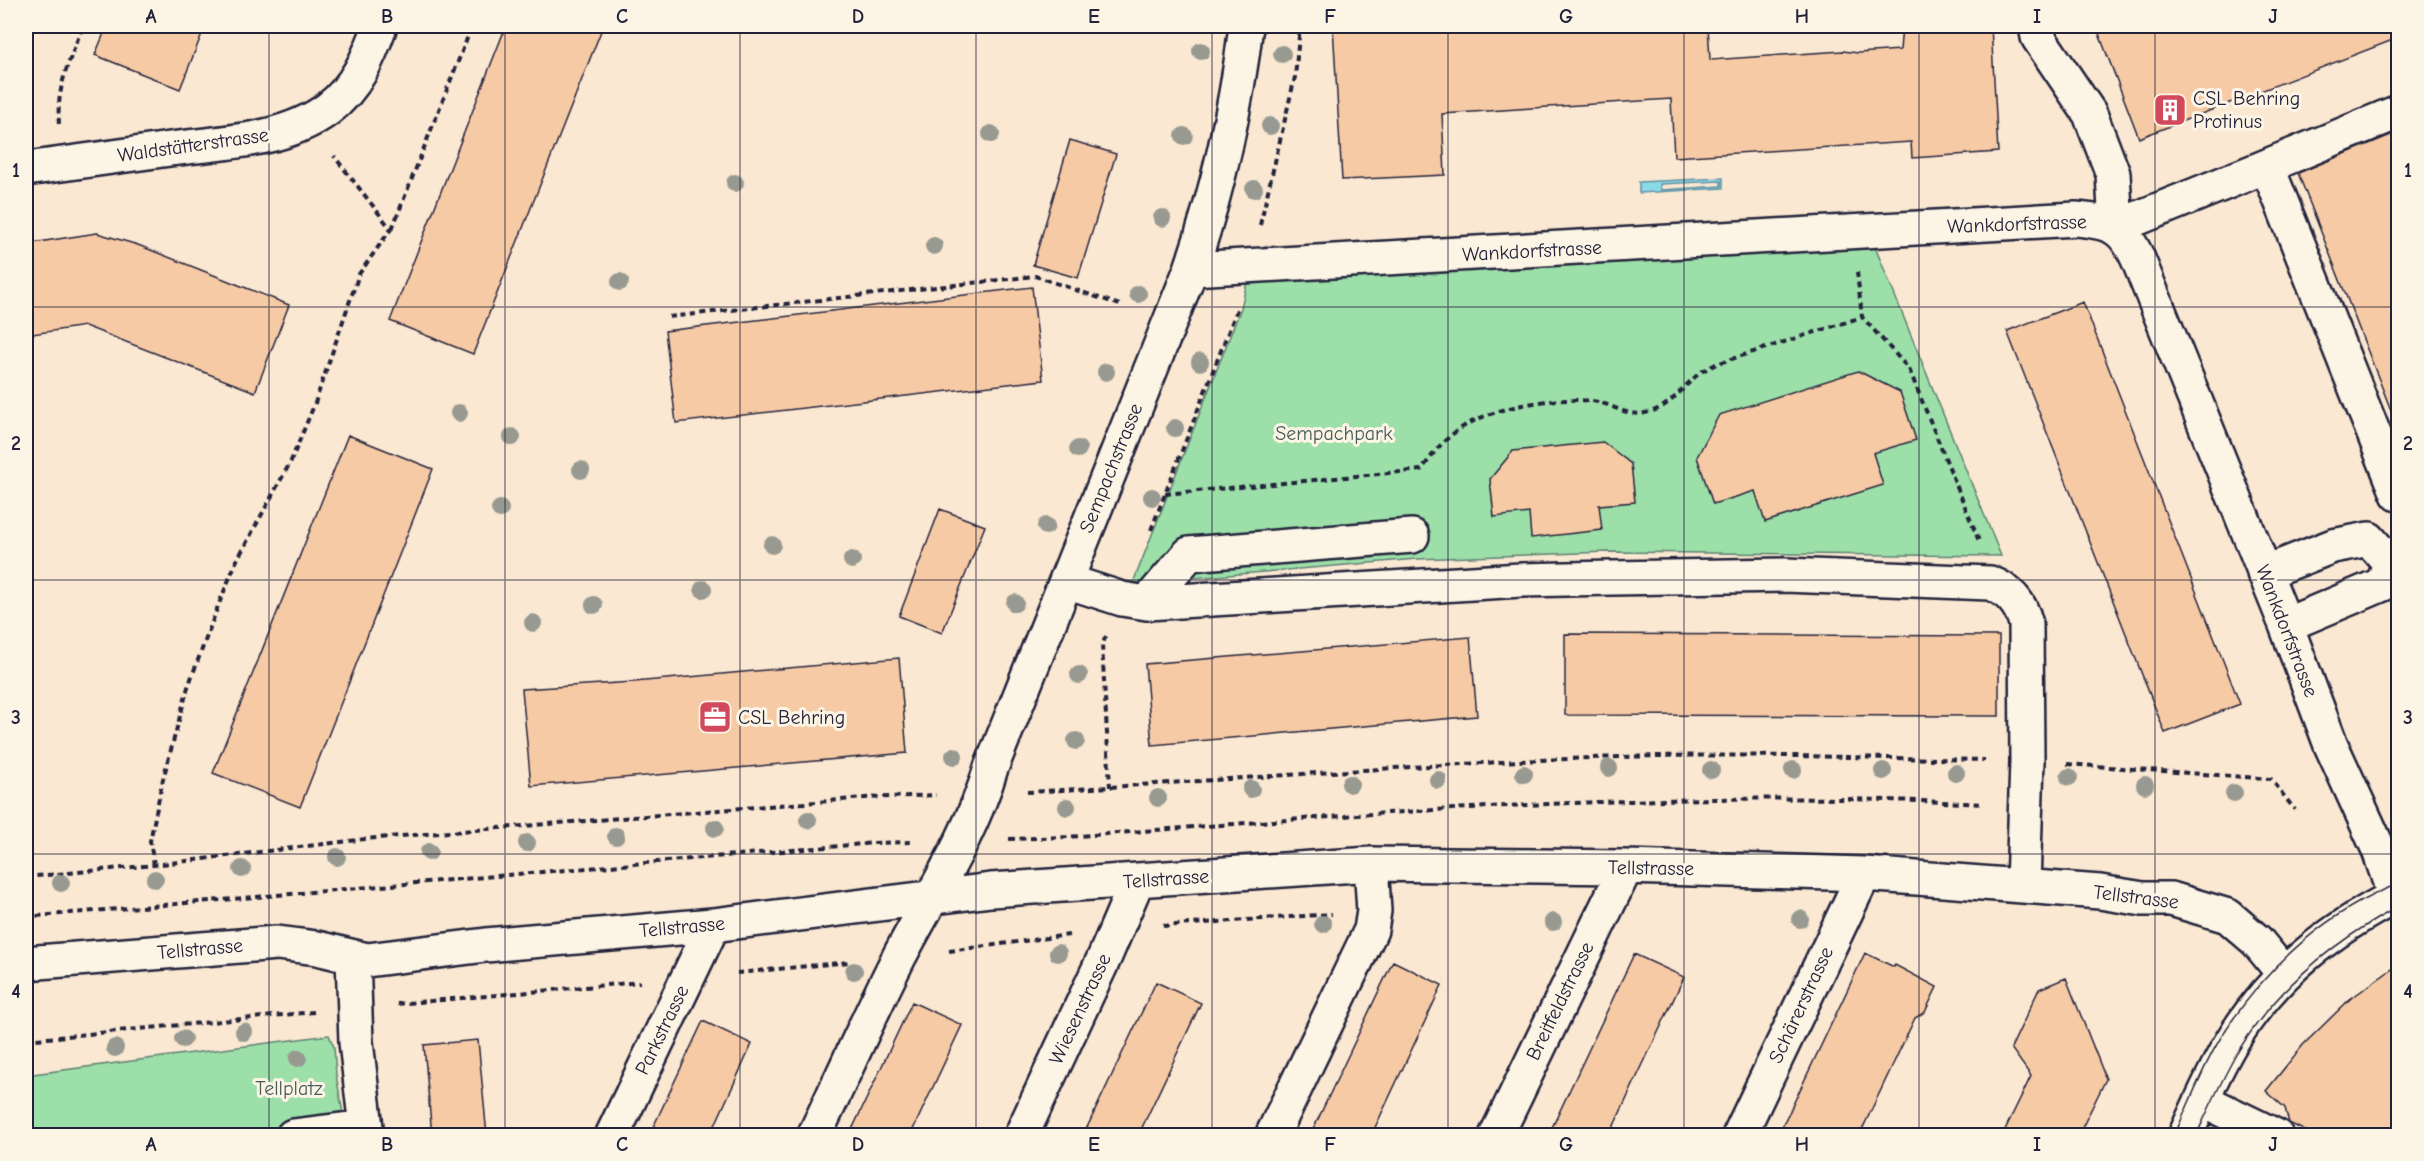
<svg xmlns="http://www.w3.org/2000/svg" width="2424" height="1161" font-family="'Comic Neue',sans-serif">
<rect width="100%" height="100%" fill="#fae8d2"/>
<filter id="ink" filterUnits="userSpaceOnUse"><feTurbulence type="fractalNoise" baseFrequency=".0167" numOctaves="2"/><feDisplacementMap in="SourceGraphic" scale="12" xChannelSelector="R" yChannelSelector="G"/><feConvolveMatrix kernelMatrix="1 2 1 2 8 2 1 2 1" color-interpolation-filters="sRGB"/></filter>
<g filter="url(#ink)">
<path fill="#9cdfa9" stroke="#5f8072" stroke-width="1.5" d="M 1875,247 L 2001,556 L 1608,552 L 1417,559 L 1133,583 L 1241,308 L 1247,282 Z
M 329,1035 L 334,1047 L 336,1075 L 347,1135 L 26,1135 L 26,1075 Z"/>
<path fill="#8bdae8" stroke="#6190a3" stroke-width="1.5" fill-rule="evenodd" d="M 1723,178 L 1723,188 L 1639,193 L 1639,182 ZM 1721,181 L 1721,186 L 1661,190 L 1660,184 Z"/>
<path fill="#f7caa6" stroke="#22223b" stroke-width="1.5" d="M 107,26 L 205,26 L 180,89 L 95,55 Z
M 506,26 L 603,26 L 473,354 L 390,321 Z
M 1333,26 L 1708,26 L 1710,60 L 1843,51 L 1858,53 L 1900,50 L 1902,26 L 1991,26 L 1998,152 L 1912,158 L 1911,142 L 1674,157 L 1671,99 L 1442,114 L 1445,175 L 1342,180 Z
M 2096,26 L 2398,26 L 2398,38 L 2139,138 Z
M 2398,132 L 2398,422 L 2396,423 L 2298,173 Z
M 1070,140 L 1116,154 L 1078,278 L 1033,265 Z
M 97,233 L 138,245 L 289,305 L 255,392 L 85,326 L 26,335 L 26,244 Z
M 1032,287 L 1043,380 L 676,423 L 665,331 Z
M 2083,302 L 2240,704 L 2165,733 L 2007,331 Z
M 1858,371 L 1900,392 L 1916,440 L 1873,453 L 1883,485 L 1765,522 L 1755,491 L 1713,504 L 1697,457 L 1719,415 Z
M 348,435 L 433,469 L 300,807 L 213,773 Z
M 1603,442 L 1631,464 L 1635,502 L 1599,505 L 1602,530 L 1531,538 L 1529,513 L 1494,517 L 1490,479 L 1513,451 Z
M 940,509 L 985,526 L 942,633 L 899,616 Z
M 1565,634 L 1999,636 L 1999,716 L 1565,715 Z
M 1470,637 L 1477,716 L 1152,745 L 1145,664 Z
M 899,658 L 907,753 L 531,786 L 522,689 L 634,682 Z
M 1865,953 L 1894,967 L 1895,965 L 1937,987 L 1925,1012 L 1915,1018 L 1859,1136 L 1778,1136 Z
M 1634,954 L 1684,977 L 1661,1026 L 1609,1136 L 1548,1136 Z
M 1393,961 L 1442,985 L 1371,1136 L 1310,1136 Z
M 2398,965 L 2398,1136 L 2315,1136 L 2289,1123 L 2285,1108 L 2266,1091 L 2303,1045 L 2350,999 Z
M 2066,978 L 2106,1079 L 2078,1136 L 2002,1136 L 2031,1076 L 2011,1048 L 2039,989 Z
M 1156,982 L 1201,1003 L 1138,1136 L 1083,1136 Z
M 912,1002 L 962,1025 L 910,1136 L 849,1136 Z
M 703,1021 L 752,1044 L 710,1136 L 649,1136 Z
M 478,1040 L 487,1136 L 432,1136 L 424,1045 Z"/>
<g fill="none" stroke-linecap="round" stroke-linejoin="round">
<defs>
<path id="minor" d="M 2036,26 L 2038,37 L 2090,114 L 2113,174 L 2116,227 L 2267,166
M 2398,112 L 2267,166 L 2398,494
M 26,169 C 74,162 122,156 170,149 C 222,142 284,142 328,109 C 356,88 369,57 380,26
M 1191,269 L 2076,219 C 2111,222 2123,226 2138,259 L 2286,625 L 2331,745 L 2379,850 L 2395,897
M 2264,573 L 2333,546 L 2369,539 L 2390,563 L 2383,584 L 2286,625
M 1066,581 L 1122,599 L 1147,603 L 1521,580 L 1612,578 L 1785,575 L 1990,583 C 2009,590 2021,604 2026,624 L 2027,761 L 2023,886
M 1147,603 L 1189,554 L 1412,536
M 353,958 L 356,1042 L 367,1136
M 26,963 L 277,943 L 317,948 L 367,960 L 486,945 L 713,925 L 991,890 L 1371,864 L 1626,867 L 1864,874 L 2100,892 L 2143,899 L 2171,899 L 2228,916 L 2257,941 L 2284,974
M 2202,1100 L 2276,1136
M 293,1136 L 365,1127
M 612,1136 L 713,925
M 814,1136 C 843,1076 869,1016 899,957 C 931,896 971,835 991,768 L 1191,269 C 1218,190 1236,109 1246,26
M 1021,1136 L 1105,956 L 1137,881
M 1272,1136 L 1371,930 L 1374,911 L 1371,864
M 1496,1136 L 1626,867
M 1739,1136 L 1864,874
M 2185,1136 C 2200,1104 2214,1071 2232,1041 C 2273,974 2329,930 2398,895"/>
</defs>
<use href="#minor" stroke="#22223b" stroke-width="38"/>
<path stroke="#22223b" stroke-width="4" stroke-dasharray="6 4.5" stroke-linecap="butt" d="M 59,124 C 56,87 70,59 83,26
M 1260,225 L 1295,77 L 1300,26
M 392,229 L 472,26
M 1857,272 L 1862,317 L 1909,369 L 1979,541
M 669,317 L 1035,276 L 1120,305
M 1165,494 L 1421,470 C 1430,459 1437,447 1448,438 C 1481,408 1549,396 1592,401 C 1611,403 1626,417 1645,413 C 1672,408 1681,387 1700,373 C 1705,369 1711,367 1716,364 L 1862,317
M 1151,530 L 1238,307
M 1106,636 L 1102,645 L 1110,787
M 2067,764 L 2271,779 L 2295,810
M 1027,792 C 1237,780 1447,761 1657,756 C 1766,754 1876,758 1985,760
M 1009,839 L 1067,837 C 1373,813 1678,787 1984,804
M 154,865 L 150,841 L 163,779 L 188,687 L 218,606 L 237,560 L 291,461 L 315,403 L 359,274 L 391,229 L 334,156
M 26,877 L 154,865 L 365,839 L 865,798 L 936,795
M 26,917 L 874,843 L 915,842
M 1163,926 L 1332,914
M 949,951 L 1069,935
M 737,973 L 849,962
M 397,1004 L 640,982
M 26,1040 L 314,1012"/>
<use href="#minor" stroke="#fcf5e5" stroke-width="33"/>
<path stroke="#22223b" stroke-width="1.5" d="M 2174,1136 C 2191,1100 2207,1056 2229,1025 C 2271,963 2328,911 2398,884
M 2196,1136 C 2209,1108 2222,1079 2237,1053 C 2276,989 2332,942 2398,907"/>
</g>
<g fill="#989a91">
<circle cx="1201" cy="51" r="9"/>
<circle cx="1282" cy="54" r="9"/>
<circle cx="1270" cy="126" r="9"/>
<circle cx="991" cy="134" r="9"/>
<circle cx="1184" cy="136" r="9"/>
<circle cx="735" cy="183" r="9"/>
<circle cx="1254" cy="189" r="9"/>
<circle cx="1162" cy="218" r="9"/>
<circle cx="934" cy="246" r="9"/>
<circle cx="620" cy="282" r="9"/>
<circle cx="1138" cy="294" r="9"/>
<circle cx="1200" cy="362" r="9"/>
<circle cx="1106" cy="372" r="9"/>
<circle cx="459" cy="413" r="9"/>
<circle cx="1175" cy="428" r="9"/>
<circle cx="512" cy="437" r="9"/>
<circle cx="1078" cy="449" r="9"/>
<circle cx="581" cy="470" r="9"/>
<circle cx="1152" cy="497" r="9"/>
<circle cx="500" cy="509" r="9"/>
<circle cx="1046" cy="526" r="9"/>
<circle cx="772" cy="545" r="9"/>
<circle cx="852" cy="560" r="9"/>
<circle cx="703" cy="589" r="9"/>
<circle cx="1015" cy="603" r="9"/>
<circle cx="594" cy="605" r="9"/>
<circle cx="533" cy="623" r="9"/>
<circle cx="1079" cy="675" r="9"/>
<circle cx="1076" cy="741" r="9"/>
<circle cx="954" cy="756" r="9"/>
<circle cx="1609" cy="768" r="9"/>
<circle cx="1711" cy="770" r="9"/>
<circle cx="1793" cy="770" r="9"/>
<circle cx="1883" cy="771" r="9"/>
<circle cx="1956" cy="773" r="9"/>
<circle cx="1524" cy="774" r="9"/>
<circle cx="2069" cy="777" r="9"/>
<circle cx="1438" cy="780" r="9"/>
<circle cx="1350" cy="784" r="9"/>
<circle cx="2145" cy="785" r="9"/>
<circle cx="1251" cy="789" r="9"/>
<circle cx="2234" cy="793" r="9"/>
<circle cx="1158" cy="798" r="9"/>
<circle cx="1067" cy="807" r="9"/>
<circle cx="808" cy="820" r="9"/>
<circle cx="715" cy="828" r="9"/>
<circle cx="616" cy="836" r="9"/>
<circle cx="527" cy="843" r="9"/>
<circle cx="429" cy="852" r="9"/>
<circle cx="337" cy="857" r="9"/>
<circle cx="242" cy="869" r="9"/>
<circle cx="155" cy="879" r="9"/>
<circle cx="61" cy="883" r="9"/>
<circle cx="1800" cy="919" r="9"/>
<circle cx="1553" cy="922" r="9"/>
<circle cx="1323" cy="924" r="9"/>
<circle cx="1058" cy="953" r="9"/>
<circle cx="854" cy="971" r="9"/>
<circle cx="244" cy="1032" r="9"/>
<circle cx="183" cy="1039" r="9"/>
<circle cx="115" cy="1048" r="9"/>
<circle cx="298" cy="1058" r="9"/>
</g>
</g>
<path fill="none" stroke="#22223b" stroke-width="1.5" stroke-opacity="0.55" d="M 269,26 L 269,1136M 505,26 L 505,1136M 740,26 L 740,1136M 976,26 L 976,1136M 1212,26 L 1212,1136M 1448,26 L 1448,1136M 1684,26 L 1684,1136M 1919,26 L 1919,1136M 2155,26 L 2155,1136M 26,307 L 2398,307M 26,580 L 2398,580M 26,854 L 2398,854"/>
<defs>
<symbol id="building-square" viewBox="-11 -11 22 22"><rect x="-9" y="-9" width="18" height="18" rx="4" fill="#d1495b" stroke="#fcf5e5"/><path d="M-4-6H4V6H1V3H-1V6H-4ZM-2.5-4.3h1.7v1.8h-1.7ZM.8-4.3h1.7v1.8H.8ZM-2.5-1h1.7V.8h-1.7ZM.8-1h1.7V.8H.8Z" fill="#fff"/></symbol>
<symbol id="office-square" viewBox="-11 -11 22 22"><rect x="-9" y="-9" width="18" height="18" rx="4" fill="#d1495b" stroke="#fcf5e5"/><path d="M-6-3h4V-5.5h4V-3h4V5H-6ZM-1-4.5V-3h2v-1.5ZM-6 0V1H6V0Z" fill="#fff"/></symbol>
</defs>
<g fill-rule="evenodd">
<use href="#building-square" x="2151" y="91" width="38" height="38"/>
<use href="#office-square" x="696" y="698" width="38" height="38"/>
</g>
<g text-anchor="middle" dominant-baseline="central" stroke-width="6" stroke-linejoin="round" paint-order="stroke">
<g font-size="20" fill="#22223b" stroke="#fcf5e5" text-anchor="start">
<text x="2193" y="98">CSL Behring<tspan x="2193" dy="23">Protinus</tspan></text>
<text x="738" y="717">CSL Behring</text>
</g>
<g font-size="20" fill="#22223b" stroke="#fcf5e5">
<text transform="translate(193 145) rotate(-8)">Waldstätterstrasse</text>
<text transform="translate(2017 224) rotate(-2)">Wankdorfstrasse</text>
<text transform="translate(1532 251) rotate(-3)">Wankdorfstrasse</text>
<text transform="translate(1111 468) rotate(-68)">Sempachstrasse</text>
<text transform="translate(2287 631) rotate(69)">Wankdorfstrasse</text>
<text transform="translate(1651 868) rotate(1)">Tellstrasse</text>
<text transform="translate(1166 879) rotate(-4)">Tellstrasse</text>
<text transform="translate(2136 897) rotate(7)">Tellstrasse</text>
<text transform="translate(682 927) rotate(-5)">Tellstrasse</text>
<text transform="translate(200 949) rotate(-5)">Tellstrasse</text>
<text transform="translate(1560 1001) rotate(-64)">Breitfeldstrasse</text>
<text transform="translate(1801 1005) rotate(-65)">Schärerstrasse</text>
<text transform="translate(1080 1009) rotate(-65)">Wiesenstrasse</text>
<text transform="translate(662 1030) rotate(-64)">Parkstrasse</text>
</g>
<g font-size="20" fill="#475b5c" stroke="#fcf5e5">
<text x="1334" y="433">Sempachpark</text>
<text x="289" y="1088">Tellplatz</text>
</g>
</g>
<rect width="2424" height="1161" fill="none" stroke="#fcf5e5" stroke-width="66"/>
<rect x="33" y="33" width="2358" height="1095" fill="none" stroke="#22223b" stroke-width="2"/>
<g font-size="20" text-anchor="middle" font-weight="bold" fill="#22223b">
<text x="151" y="23">A</text>
<text x="387" y="23">B</text>
<text x="622" y="23">C</text>
<text x="858" y="23">D</text>
<text x="1094" y="23">E</text>
<text x="1330" y="23">F</text>
<text x="1566" y="23">G</text>
<text x="1802" y="23">H</text>
<text x="2037" y="23">I</text>
<text x="2273" y="23">J</text>
<text x="16" y="177">1</text>
<text x="2408" y="177">1</text>
<text x="16" y="450">2</text>
<text x="2408" y="450">2</text>
<text x="16" y="724">3</text>
<text x="2408" y="724">3</text>
<text x="16" y="998">4</text>
<text x="2408" y="998">4</text>
<text x="151" y="1151">A</text>
<text x="387" y="1151">B</text>
<text x="622" y="1151">C</text>
<text x="858" y="1151">D</text>
<text x="1094" y="1151">E</text>
<text x="1330" y="1151">F</text>
<text x="1566" y="1151">G</text>
<text x="1802" y="1151">H</text>
<text x="2037" y="1151">I</text>
<text x="2273" y="1151">J</text>
</g>
</svg>
